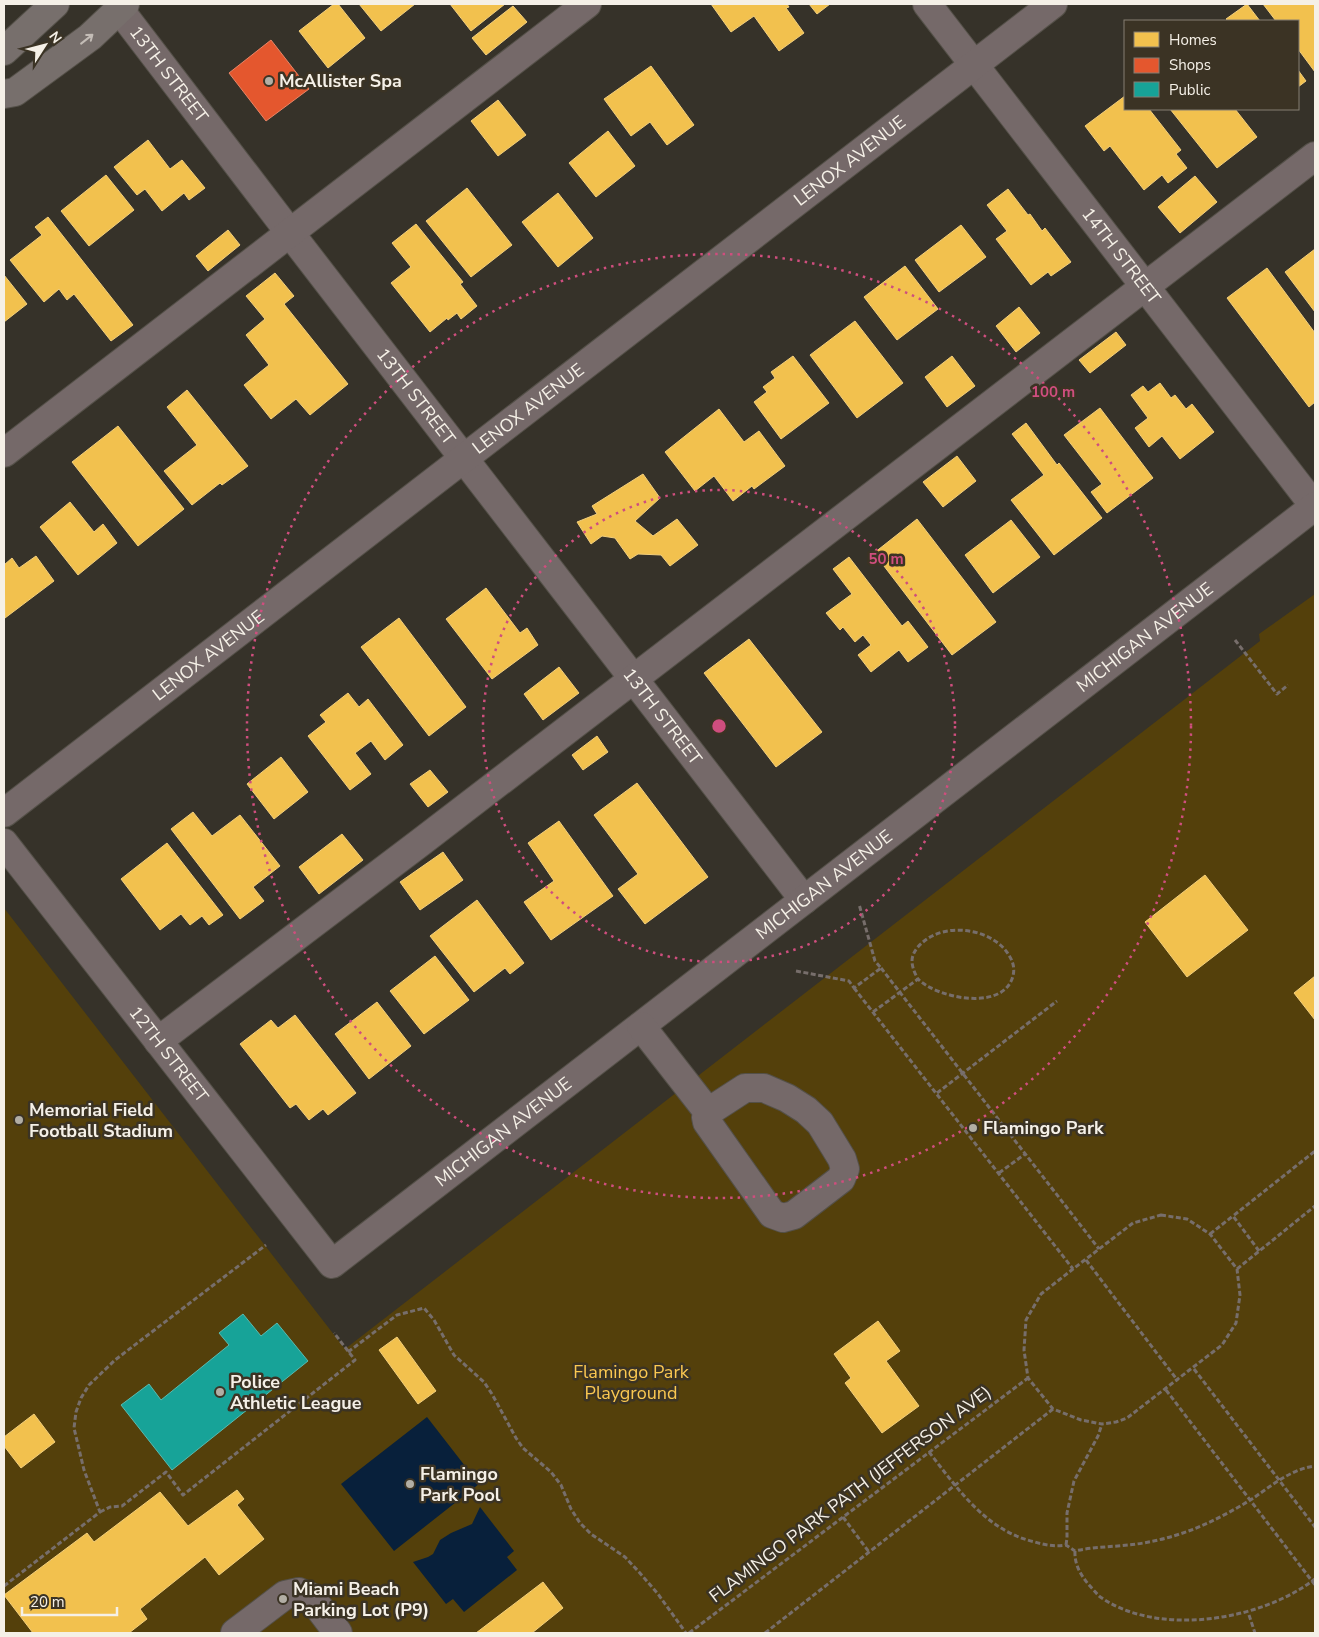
<svg xmlns="http://www.w3.org/2000/svg" width="1319" height="1637" font-family="'Nunito Sans',sans-serif">
<rect width="100%" height="100%" fill="#363229"/>
<path fill="#54400b" d="M 1315,594 L 1315,1633 L 4,1633 L 4,908 L 345,1349 L 1260,641 L 1259,634 Z"/>
<path fill="#08203b" d="M 427,1417 L 479,1484 L 394,1551 L 341,1484 Z
M 480,1507 L 514,1551 L 507,1557 L 517,1570 L 464,1612 L 453,1599 L 446,1604 L 413,1562 L 428,1557 L 433,1554 L 440,1540 L 451,1533 L 472,1524 Z"/>
<path fill="#f2c14e" stroke="#f3cf7c" d="M 334,4 L 338,4 L 365,38 L 328,68 L 299,31 Z
M 359,4 L 415,4 L 381,31 Z
M 450,4 L 505,4 L 471,31 Z
M 711,4 L 787,4 L 789,7 L 786,8 L 804,33 L 779,51 L 754,16 L 731,32 Z
M 809,4 L 830,4 L 817,14 Z
M 1247,4 L 1260,21 L 1228,21 L 1226,19 Z
M 1263,4 L 1315,4 L 1315,72 L 1298,49 L 1298,21 L 1276,21 Z
M 513,6 L 527,22 L 486,55 L 472,38 Z
M 651,66 L 694,125 L 667,145 L 650,122 L 631,136 L 604,99 Z
M 1298,70 L 1306,81 L 1298,87 Z
M 1125,96 L 1125,109 L 1149,109 L 1181,150 L 1176,154 L 1187,168 L 1168,183 L 1162,175 L 1144,190 L 1110,146 L 1104,151 L 1085,126 Z
M 498,100 L 526,135 L 498,156 L 471,121 Z
M 1170,109 L 1235,109 L 1257,137 L 1217,168 Z
M 608,131 L 635,166 L 596,197 L 569,163 Z
M 148,140 L 170,169 L 182,160 L 205,188 L 189,200 L 184,193 L 162,211 L 145,189 L 137,195 L 114,167 Z
M 106,175 L 134,210 L 89,246 L 61,211 Z
M 1195,176 L 1217,202 L 1180,233 L 1158,207 Z
M 467,188 L 512,245 L 471,277 L 426,221 Z
M 1008,189 L 1028,215 L 1030,214 L 1042,231 L 1045,228 L 1071,262 L 1051,276 L 1048,272 L 1031,285 L 996,239 L 1007,231 L 987,205 Z
M 558,193 L 593,238 L 558,267 L 522,222 Z
M 48,217 L 133,325 L 111,341 L 74,294 L 67,300 L 59,289 L 44,302 L 10,260 L 42,235 L 35,227 Z
M 416,224 L 463,282 L 460,284 L 477,306 L 461,319 L 457,313 L 448,320 L 447,318 L 430,332 L 391,283 L 411,267 L 392,243 Z
M 961,225 L 986,257 L 939,292 L 915,260 Z
M 228,230 L 240,245 L 208,271 L 196,256 Z
M 1315,249 L 1315,312 L 1285,272 Z
M 905,266 L 938,309 L 897,340 L 864,297 Z
M 1267,268 L 1315,333 L 1315,402 L 1309,407 L 1227,298 Z
M 275,273 L 294,296 L 284,304 L 348,384 L 310,415 L 296,399 L 271,419 L 244,385 L 269,365 L 246,335 L 265,319 L 246,296 Z
M 4,275 L 27,304 L 4,322 Z
M 1019,307 L 1040,333 L 1016,352 L 996,326 Z
M 855,321 L 903,383 L 857,418 L 810,355 Z
M 1116,332 L 1126,345 L 1090,373 L 1079,360 Z
M 793,356 L 829,403 L 781,439 L 754,402 L 767,392 L 763,387 L 775,378 L 771,372 Z
M 952,356 L 975,386 L 947,407 L 925,377 Z
M 1160,383 L 1171,398 L 1175,395 L 1186,409 L 1192,404 L 1214,432 L 1180,459 L 1162,436 L 1149,447 L 1135,428 L 1148,418 L 1131,395 L 1143,386 L 1148,392 Z
M 187,390 L 248,466 L 222,485 L 220,483 L 192,505 L 164,471 L 197,445 L 167,407 Z
M 1100,408 L 1153,478 L 1107,513 L 1091,492 L 1102,484 L 1064,435 Z
M 719,409 L 744,442 L 759,431 L 785,466 L 754,489 L 752,486 L 733,501 L 714,476 L 695,491 L 665,452 Z
M 1026,423 L 1057,465 L 1059,463 L 1102,518 L 1054,555 L 1011,500 L 1044,475 L 1012,434 Z
M 118,426 L 184,509 L 138,546 L 72,462 Z
M 957,456 L 976,481 L 943,507 L 923,482 Z
M 643,474 L 660,498 L 635,521 L 653,536 L 677,519 L 698,545 L 670,566 L 661,555 L 638,554 L 630,559 L 615,538 L 602,536 L 591,544 L 577,522 L 597,514 L 592,506 Z
M 70,502 L 94,532 L 103,524 L 117,543 L 78,575 L 40,527 Z
M 917,519 L 996,622 L 952,655 L 874,553 Z
M 1011,520 L 1040,557 L 993,593 L 965,555 Z
M 36,556 L 54,581 L 5,618 L 4,565 L 12,558 L 19,568 Z
M 849,557 L 902,626 L 908,621 L 928,647 L 908,662 L 899,650 L 871,672 L 858,655 L 871,645 L 863,635 L 855,642 L 843,627 L 840,630 L 826,613 L 852,594 L 833,569 Z
M 486,588 L 520,633 L 527,628 L 538,645 L 492,679 L 446,619 Z
M 399,618 L 466,707 L 429,736 L 361,647 Z
M 749,639 L 822,732 L 776,767 L 704,673 Z
M 559,667 L 579,693 L 543,720 L 524,694 Z
M 348,693 L 359,707 L 368,699 L 403,745 L 385,760 L 371,741 L 355,753 L 371,774 L 350,790 L 308,736 L 326,722 L 320,715 Z
M 597,736 L 608,752 L 583,770 L 572,755 Z
M 281,757 L 308,792 L 274,819 L 247,784 Z
M 430,770 L 448,792 L 428,807 L 410,784 Z
M 637,783 L 708,877 L 645,924 L 618,889 L 638,874 L 594,815 Z
M 193,812 L 212,836 L 240,815 L 280,866 L 253,887 L 264,901 L 240,919 L 171,829 Z
M 559,821 L 613,896 L 551,940 L 524,902 L 554,881 L 528,843 Z
M 342,834 L 363,860 L 319,894 L 299,867 Z
M 167,843 L 223,915 L 209,925 L 202,916 L 190,925 L 181,914 L 160,930 L 121,879 Z
M 443,852 L 463,880 L 420,910 L 400,882 Z
M 1205,875 L 1248,930 L 1187,977 L 1145,922 Z
M 477,900 L 524,963 L 510,974 L 505,968 L 474,992 L 430,936 Z
M 435,956 L 469,1000 L 424,1034 L 390,991 Z
M 1315,976 L 1315,1020 L 1294,993 Z
M 377,1002 L 411,1046 L 369,1079 L 335,1034 Z
M 295,1015 L 356,1093 L 328,1115 L 323,1109 L 309,1120 L 296,1104 L 290,1108 L 240,1044 L 271,1020 L 278,1028 Z
M 878,1321 L 900,1351 L 886,1361 L 919,1406 L 882,1433 L 845,1383 L 851,1378 L 834,1354 Z
M 397,1337 L 436,1391 L 418,1404 L 379,1350 Z
M 34,1414 L 55,1442 L 21,1468 L 4,1446 L 4,1437 Z
M 237,1490 L 244,1499 L 237,1505 L 264,1539 L 219,1575 L 205,1557 L 140,1609 L 147,1619 L 129,1633 L 33,1633 L 4,1595 L 87,1533 L 94,1542 L 160,1492 L 188,1526 Z
M 543,1582 L 563,1608 L 532,1633 L 476,1633 Z"/>
<path fill="#e4572e" stroke="#e98566" d="M 271,40 L 309,89 L 266,121 L 229,73 Z"/>
<path fill="#17a398" stroke="#5abab0" d="M 243,1314 L 261,1336 L 277,1323 L 308,1361 L 172,1470 L 121,1405 L 149,1384 L 161,1400 L 229,1345 L 219,1333 Z"/>
<g fill="none" stroke-linecap="round" stroke-linejoin="round">
<defs>
<g id="minor">
<path id="s1" d="M 927,4 L 1315,507"/>
<path id="s2" d="M 119,9 L 290,233 L 804,900"/>
<path d="M 4,453 L 587,4"/>
<path id="s3" d="M 4,813 L 1053,4"/>
<path id="s4" d="M 4,843 L 332,1264 L 1315,506"/>
<path d="M 641,1026 L 708,1112 L 706,1117 L 707,1122 L 772,1214 L 783,1218 L 794,1215 L 841,1179 L 845,1169 L 842,1159 L 820,1123 L 806,1110 L 787,1098 L 764,1088 L 745,1088 L 708,1112"/>
<path d="M 158,1041 L 421,842 L 1315,156"/>
<path d="M 235,1633 L 285,1595 L 299,1592 L 311,1597 L 338,1633"/>
</g>
<path id="highway" d="M 4,51 L 55,4
M 4,94 L 15,92 L 90,37 L 125,4"/>
</defs>
<use href="#minor" stroke="#545048" stroke-width="30"/>
<use href="#highway" stroke="#545048" stroke-width="30"/>
<path stroke="#776e6b" stroke-width="3" stroke-dasharray="5 2.5" stroke-linecap="butt" d="M 1235,640 L 1277,694 L 1288,685
M 881,968 L 1099,1249
M 796,971 L 849,981 L 854,988 L 881,968 L 875,961 L 859,904
M 854,988 L 1073,1269
M 873,1012 L 918,979 C 915,974 912,967 912,961 C 912,953 918,946 923,942 C 947,921 995,929 1010,957 C 1014,964 1015,971 1012,979 C 1000,1011 937,998 918,979
M 937,1093 L 1057,1001
M 999,1173 L 1025,1154
M 1161,1215 L 1187,1219 L 1210,1234 L 1237,1269 L 1240,1295 L 1236,1323 L 1222,1345 L 1127,1418 L 1116,1422 L 1102,1424 L 1081,1420 L 1053,1409 L 1028,1378 L 1024,1350 L 1026,1320 L 1041,1294 L 1073,1269 L 1133,1223 Z
M 1210,1234 L 1233,1216
M 1259,1251 L 1233,1216 L 1315,1151
M 1086,1260 L 1178,1381
M 1237,1269 L 1315,1206
M 348,1352 L 397,1315 L 424,1308 L 434,1320 L 454,1355 L 484,1382 L 492,1394 L 516,1438 L 523,1448 L 551,1472 L 561,1485 L 571,1509 L 580,1523 L 591,1534 L 625,1557 L 639,1572 L 658,1594 L 686,1633
M 1194,1369 L 1315,1527
M 1166,1390 L 1315,1585
M 929,1452 C 958,1489 986,1531 1035,1542 C 1045,1545 1055,1547 1066,1545 L 1075,1551 C 1092,1547 1110,1547 1128,1545 C 1150,1543 1173,1537 1194,1529 C 1214,1521 1234,1510 1252,1499 C 1271,1486 1291,1469 1315,1466
M 100,1512 L 110,1507 L 122,1506 L 166,1472 L 183,1495 L 355,1360 L 334,1333
M 843,1517 L 869,1552
M 1066,1545 L 1067,1538 L 1067,1513 L 1074,1481 L 1098,1436 L 1102,1424
M 1075,1551 C 1074,1570 1087,1583 1099,1596 C 1155,1637 1259,1622 1315,1579
M 4,1586 L 100,1512 L 84,1470 L 74,1428 L 76,1412 L 81,1398 L 89,1385 L 115,1360 L 266,1245
M 1249,1615 L 1255,1633
M 689,1633 L 1028,1378
M 765,1633 L 1053,1409"/>
<use href="#minor" stroke="#756969" stroke-width="28"/>
<use href="#highway" stroke="#776f6c" stroke-width="28"/>
</g>
<defs><path id="oneway-shaft" d="M-6 0H5M1.5-3L5.5 0L1.5 3" fill="none" stroke-width="1.6" stroke-linecap="round" stroke-linejoin="round" transform="scale(1.25)"/></defs>
<use stroke="#c3bcb6" href="#oneway-shaft" transform="translate(87 39) rotate(-38)"/>
<g fill="none" stroke="#cf4e7e" stroke-width="2.5" stroke-dasharray="2.5 5">
<circle cx="719" cy="726" r="236"/>
<circle cx="719" cy="726" r="472"/>
</g>
<g fill="#b2aea4" stroke="#3b3324" stroke-width="2">
<circle cx="269" cy="81" r="5"/>
<circle cx="19" cy="1120" r="5"/>
<circle cx="973" cy="1128" r="5"/>
<circle cx="220" cy="1392" r="5"/>
<circle cx="410" cy="1484" r="5"/>
<circle cx="283" cy="1599" r="5"/>
</g>
<g text-anchor="middle" dominant-baseline="central" stroke-width="5" stroke-linejoin="round" paint-order="stroke">
<g font-size="18" fill="#f5f0e7" stroke="#3b3324">
<text stroke="none"><textPath href="#s2" startOffset="82">13TH STREET</textPath></text>
<text stroke="none"><textPath href="#s3" startOffset="1068">LENOX AVENUE</textPath></text>
<text stroke="none"><textPath href="#s1" startOffset="318">14TH STREET</textPath></text>
<text stroke="none"><textPath href="#s2" startOffset="488">13TH STREET</textPath></text>
<text stroke="none"><textPath href="#s3" startOffset="662">LENOX AVENUE</textPath></text>
<text stroke="none"><textPath href="#s4" startOffset="1560">MICHIGAN AVENUE</textPath></text>
<text stroke="none"><textPath href="#s3" startOffset="258">LENOX AVENUE</textPath></text>
<text stroke="none"><textPath href="#s2" startOffset="892">13TH STREET</textPath></text>
<text stroke="none"><textPath href="#s4" startOffset="1155">MICHIGAN AVENUE</textPath></text>
<text stroke="none"><textPath href="#s4" startOffset="268">12TH STREET</textPath></text>
<text stroke="none"><textPath href="#s4" startOffset="750">MICHIGAN AVENUE</textPath></text>
<text transform="translate(850 1494) rotate(-37)">FLAMINGO PARK PATH (JEFFERSON AVE)</text>
</g>
<g font-size="18" font-weight="bold" fill="#f5f0e7" stroke="#3b3324" text-anchor="start">
<text x="279" y="81">McAllister Spa</text>
<text x="29" y="1110">Memorial Field<tspan x="29" dy="21">Football Stadium</tspan></text>
<text x="983" y="1128">Flamingo Park</text>
<text x="230" y="1382">Police<tspan x="230" dy="21">Athletic League</tspan></text>
<text x="420" y="1474">Flamingo<tspan x="420" dy="21">Park Pool</tspan></text>
<text x="293" y="1589">Miami Beach<tspan x="293" dy="21">Parking Lot (P9)</tspan></text>
</g>
<g font-size="18" fill="#fbc851" stroke="#3b3324">
<text x="631" y="1372">Flamingo Park<tspan x="631" dy="21">Playground</tspan></text>
</g>
</g>
<circle cx="719" cy="726" r="8" fill="#cf4e7e" stroke="#3b3324" stroke-width="2.5"/>
<g font-size="15" text-anchor="middle" font-weight="bold" fill="#cf4e7e" stroke="#3b3324" stroke-width="5" stroke-linejoin="round" paint-order="stroke">
<text x="1053" y="397">100 m</text>
<text x="886" y="564">50 m</text>
</g>
<rect width="1319" height="1637" fill="none" stroke="#f5f0e7" stroke-width="10"/>
<rect x="1124" y="20" width="175" height="90" fill="#3b3324" stroke="#857f72"/>
<rect x="1134" y="32" width="25" height="15" fill="#f2c14e" stroke="#857f72"/>
<text x="1169" y="45" font-size="15" fill="#f5f0e7">Homes</text>
<rect x="1134" y="58" width="25" height="15" fill="#e4572e" stroke="#857f72"/>
<text x="1169" y="70" font-size="15" fill="#f5f0e7">Shops</text>
<rect x="1134" y="82" width="25" height="15" fill="#17a398" stroke="#857f72"/>
<text x="1169" y="95" font-size="15" fill="#f5f0e7">Public</text>
<g transform="translate(45 45) rotate(54)" stroke="#3b3324" stroke-width="4" paint-order="stroke">
<path d="M0-4L9 19L0 12L-9 19Z" fill="#f5f0e7"/>
<text y="-8" font-size="14" font-weight="bold" text-anchor="middle" fill="#f5f0e7">N</text>
</g>
<path d="M22 1607v8h95v-8" fill="none" stroke="#f5f0e7" stroke-width="2.5"/>
<text x="30" y="1607" font-size="15" fill="#f5f0e7" stroke="#3b3324" stroke-width="4" paint-order="stroke">20 m</text>
</svg>
